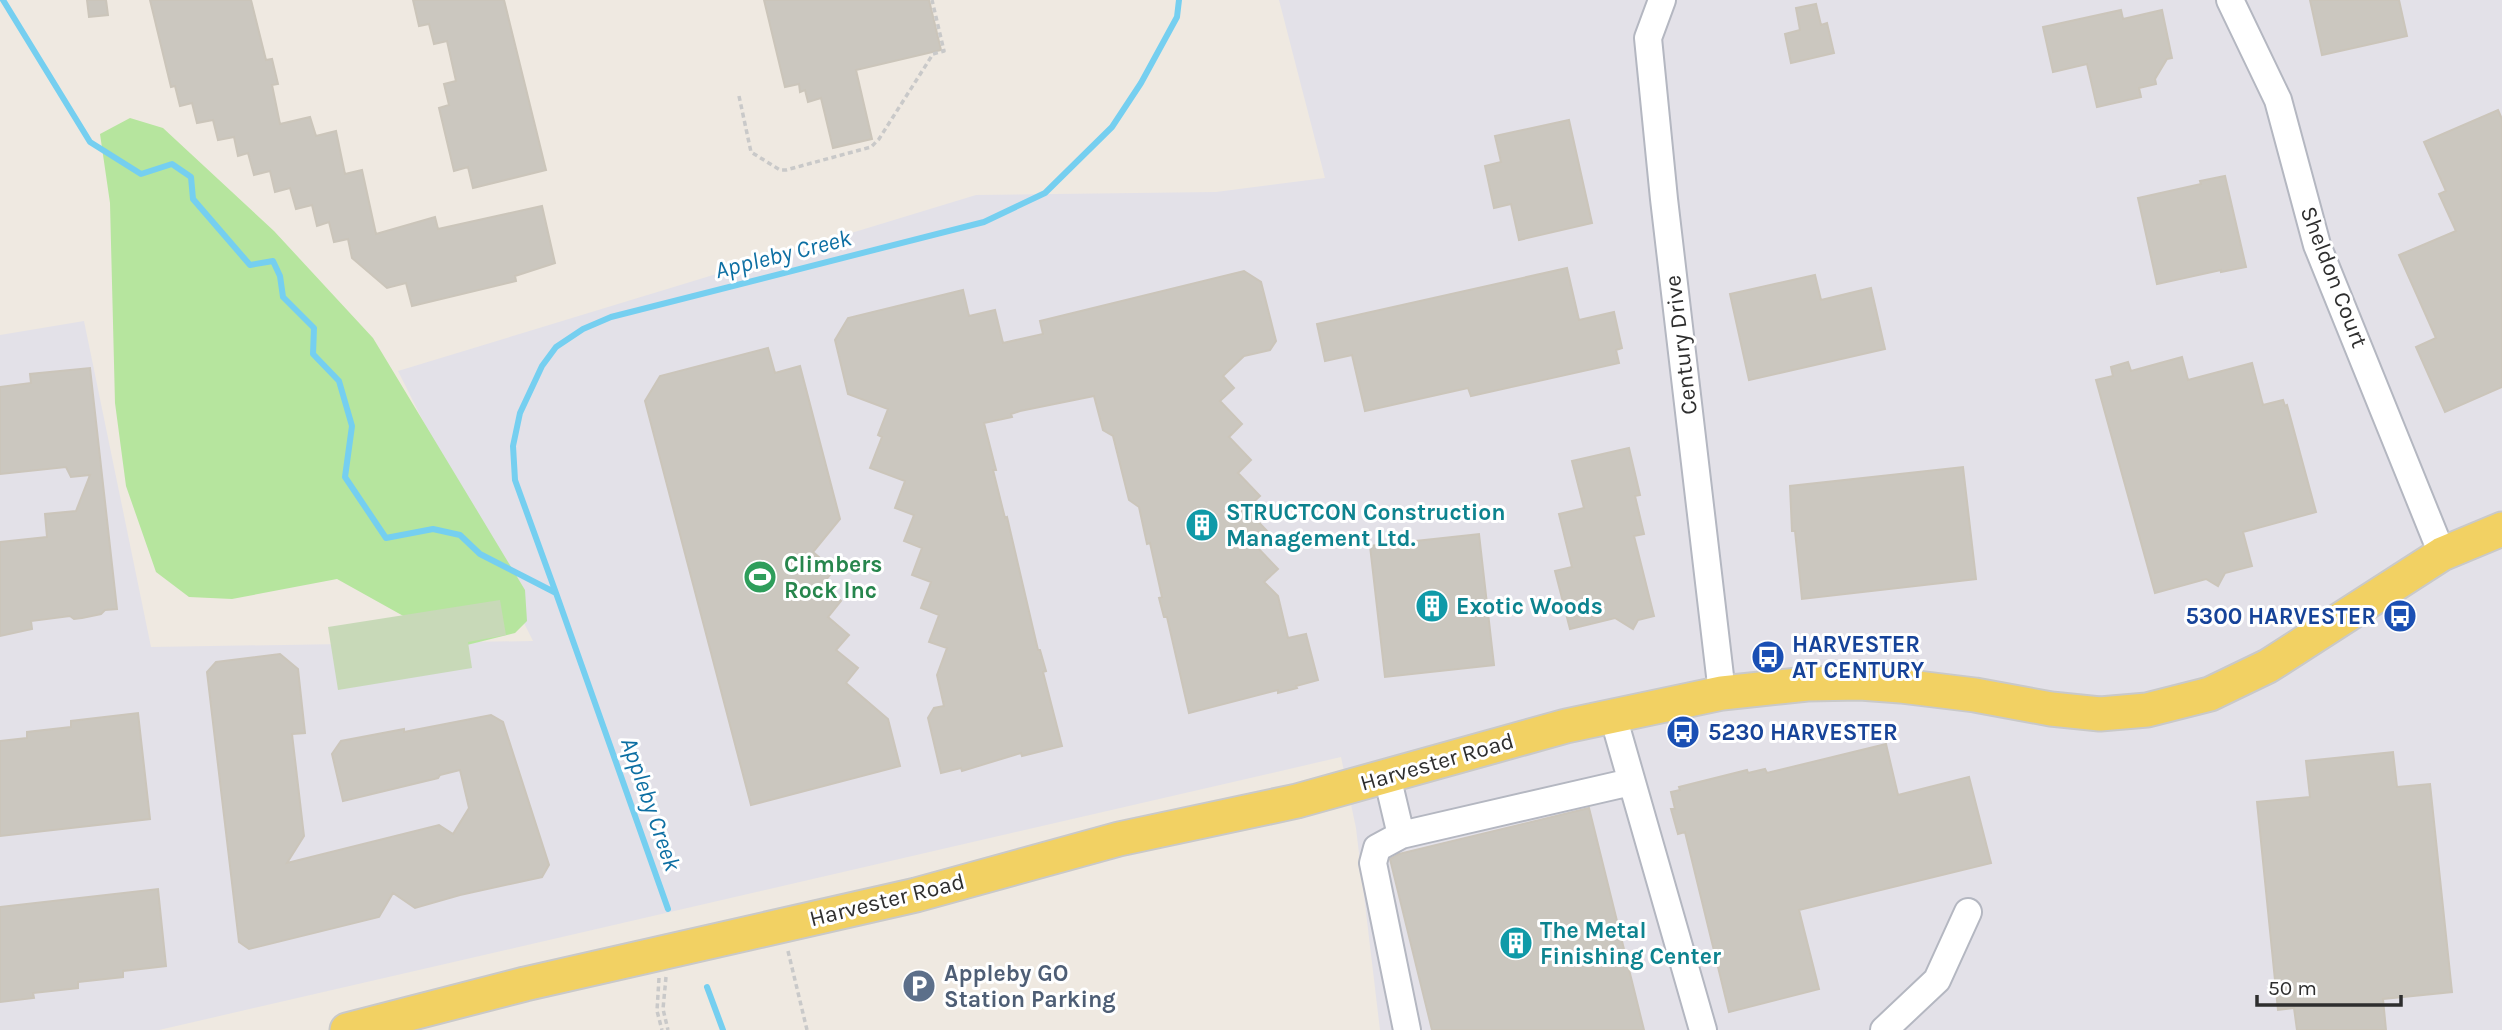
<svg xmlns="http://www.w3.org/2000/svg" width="2502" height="1030" font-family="Karla,sans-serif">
<rect width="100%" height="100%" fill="#efe9e1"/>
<path fill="#e3e1e8" d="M 1279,0 L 2502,0 L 2502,1030 L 1380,1030 L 1356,828 L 1341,757 L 159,1030 L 0,1030 L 0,335 L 84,321 L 151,647 L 533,641 L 398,371 L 976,195 L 1216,192 L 1325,178 Z"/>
<path fill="#b6e59e" d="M 130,118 L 163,128 L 274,231 L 373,338 L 525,590 L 527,621 L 515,633 L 459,647 L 337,579 L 232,599 L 189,597 L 156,572 L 126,486 L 115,403 L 110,203 L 100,134 Z"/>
<path fill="#c8d9b8" d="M 500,600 L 506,635 L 468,642 L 472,668 L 338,690 L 328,627 Z"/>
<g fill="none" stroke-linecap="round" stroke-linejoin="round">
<path stroke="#75cff0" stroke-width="6" d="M 3,0 L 90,142 L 141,174 L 172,164 L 191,177 L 193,199 L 250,265 L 273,261 L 280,276 L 283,297 L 314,328 L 313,354 L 339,381 L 352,426 L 345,477 L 386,538 L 433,529 L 460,535 L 480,554 L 556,593 L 668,909
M 556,593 L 515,480 L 513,446 L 520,413 L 542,366 L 556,347 L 583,329 L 611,317 L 984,222 L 1045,193 L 1112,127 L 1141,83 L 1177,17 L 1179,0
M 707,987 L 723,1030"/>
</g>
<path fill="#cbc7bf" stroke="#cbc5ba" stroke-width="2" d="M 87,0 L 106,0 L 108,15 L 89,17 Z
M 150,0 L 251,0 L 266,60 L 272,59 L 278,84 L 272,85 L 280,124 L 310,117 L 316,136 L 336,131 L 345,174 L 362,170 L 376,234 L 435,217 L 438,229 L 542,206 L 555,263 L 515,276 L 516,281 L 412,306 L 406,283 L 387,288 L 352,258 L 348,239 L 334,242 L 329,222 L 317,226 L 312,205 L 296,209 L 290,188 L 275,192 L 270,171 L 254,175 L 248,153 L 238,156 L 234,137 L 218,140 L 213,120 L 197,123 L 192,103 L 180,106 L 175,86 L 171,87 Z
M 413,0 L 504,0 L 546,170 L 473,188 L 468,167 L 454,171 L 439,108 L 449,105 L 444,84 L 456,81 L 447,41 L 434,44 L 429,24 L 419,26 Z
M 764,0 L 929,0 L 941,50 L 856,70 L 872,139 L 833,148 L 821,98 L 808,102 L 805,90 L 800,92 L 799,84 L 785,87 Z
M 2310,0 L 2399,0 L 2407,36 L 2322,55 Z
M 1816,4 L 1821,25 L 1827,23 L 1834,53 L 1791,63 L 1785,34 L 1800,30 L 1796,8 Z
M 2121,10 L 2123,19 L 2162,10 L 2172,58 L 2167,59 L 2155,79 L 2156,84 L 2139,88 L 2141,97 L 2097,107 L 2087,64 L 2053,72 L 2043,27 Z
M 2498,110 L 2502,119 L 2502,387 L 2445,412 L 2416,347 L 2436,338 L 2399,255 L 2456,231 L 2439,194 L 2446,191 L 2424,142 Z
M 1569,120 L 1592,223 L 1519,240 L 1511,204 L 1494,208 L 1485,166 L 1501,162 L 1495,136 Z
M 2225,176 L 2246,267 L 2221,272 L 2221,270 L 2157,284 L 2138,198 L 2201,184 L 2200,181 Z
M 1567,268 L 1579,320 L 1614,312 L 1622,348 L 1616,350 L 1619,363 L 1471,396 L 1468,388 L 1365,411 L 1352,355 L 1325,361 L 1317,324 Z
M 1244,271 L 1261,282 L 1276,341 L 1270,350 L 1244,356 L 1223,376 L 1234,388 L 1220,401 L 1242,424 L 1229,437 L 1251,460 L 1238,473 L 1260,496 L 1246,509 L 1269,533 L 1256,546 L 1278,569 L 1264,582 L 1278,596 L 1288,638 L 1306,634 L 1318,680 L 1296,686 L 1297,688 L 1278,693 L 1278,690 L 1189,713 L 1167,617 L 1164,617 L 1159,598 L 1162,597 L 1150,543 L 1147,544 L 1139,507 L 1129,500 L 1113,436 L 1103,430 L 1094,396 L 1020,411 L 1011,414 L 1012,417 L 984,423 L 996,470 L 993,470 L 1005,518 L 1007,517 L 1038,650 L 1040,650 L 1046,671 L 1043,672 L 1062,746 L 1022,756 L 1021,753 L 962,771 L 961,768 L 941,773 L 928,718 L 934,708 L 944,706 L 937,675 L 947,648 L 929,642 L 939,615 L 921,608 L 931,582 L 912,575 L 922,548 L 904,541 L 914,515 L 895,508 L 905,481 L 870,468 L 882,437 L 878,435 L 888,409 L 848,394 L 835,340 L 848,318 L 963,290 L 969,316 L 995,310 L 1003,343 L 1043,334 L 1040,321 Z
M 1815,275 L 1821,300 L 1871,288 L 1885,349 L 1749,380 L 1730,294 Z
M 768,348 L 775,373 L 800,366 L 840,519 L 813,552 L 834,570 L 822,585 L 841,601 L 828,617 L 849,635 L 836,650 L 858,668 L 846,683 L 888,719 L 900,766 L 751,805 L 645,401 L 660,376 Z
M 2182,357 L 2188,380 L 2252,363 L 2263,405 L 2283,400 L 2285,406 L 2287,405 L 2316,512 L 2243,532 L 2252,566 L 2225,573 L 2218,586 L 2206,579 L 2155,593 L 2096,380 L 2113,376 L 2111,367 L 2128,362 L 2131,371 Z
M 90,368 L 117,609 L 105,610 L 101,614 L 82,618 L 74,619 L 70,616 L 31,621 L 32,629 L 0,636 L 0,542 L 47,537 L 45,514 L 76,511 L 90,475 L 71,477 L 66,467 L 0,474 L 0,387 L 31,383 L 30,374 Z
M 1629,448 L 1640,495 L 1635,496 L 1644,534 L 1634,536 L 1654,616 L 1638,620 L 1633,629 L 1615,618 L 1570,629 L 1555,571 L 1572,567 L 1559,514 L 1584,508 L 1572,461 Z
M 1963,467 L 1976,579 L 1802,599 L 1795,531 L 1792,531 L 1790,486 Z
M 1479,534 L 1494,665 L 1385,677 L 1370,546 Z
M 280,654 L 298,669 L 305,733 L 292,734 L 304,836 L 287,863 L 439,825 L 453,834 L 469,808 L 460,770 L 440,775 L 438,778 L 343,801 L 332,754 L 341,741 L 404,729 L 404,732 L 491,715 L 503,722 L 549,865 L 542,877 L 460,895 L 415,908 L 393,893 L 379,917 L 249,949 L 239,942 L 207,672 L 216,662 Z
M 138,713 L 150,819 L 0,836 L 0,741 L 27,738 L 27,732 L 71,727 L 71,721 Z
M 1886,744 L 1898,795 L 1969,777 L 1991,863 L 1799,910 L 1819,989 L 1729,1012 L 1685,832 L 1678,834 L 1671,809 L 1675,809 L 1671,792 L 1680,790 L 1679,787 L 1747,770 L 1748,773 L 1765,769 L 1767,773 Z
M 2393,752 L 2397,787 L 2430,784 L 2452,992 L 2383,999 L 2386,1030 L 2297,1030 L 2294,1008 L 2278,1010 L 2257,802 L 2310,797 L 2306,761 Z
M 1589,808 L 1644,1030 L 1432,1030 L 1390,859 L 1399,854 Z
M 158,889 L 166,966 L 123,971 L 123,977 L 78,982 L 78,988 L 33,993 L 34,998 L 0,1002 L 0,907 Z"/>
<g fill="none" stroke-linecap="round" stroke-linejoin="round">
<defs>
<path id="minor" d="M 1662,0 L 1648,38 L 1664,199 L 1722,693
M 2230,0 L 2278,100 L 2317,245 L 2442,554
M 1613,716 L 1703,1030
M 1387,776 L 1401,835 L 1377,848 L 1373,863 L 1407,1030
M 1401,835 L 1631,782
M 1884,1030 L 1937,980 L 1968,912"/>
<path id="major" d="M 347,1030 L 525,984 L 916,895 L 1119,839 L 1297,801 L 1566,726 L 1722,693 L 1807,684 L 1860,683 L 1901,686 L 1975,695 L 2051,709 L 2100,714 L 2147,710 L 2210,694 L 2268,666 L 2442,554 L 2502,529"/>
</defs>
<use href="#minor" stroke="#b4b7c1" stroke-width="30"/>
<use href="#major" stroke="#c9c9c9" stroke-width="37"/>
<path stroke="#c9c9c9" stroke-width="3.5" stroke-dasharray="5 3.5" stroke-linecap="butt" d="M 739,96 L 751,152 L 780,170 L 786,170 L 871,147 L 879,139 L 933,54 L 944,51 L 932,0
M 788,951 L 807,1030
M 666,977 L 663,1009 L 668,1030
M 659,978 L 657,1011 L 662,1030"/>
<use href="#minor" stroke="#fff" stroke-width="26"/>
<use href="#major" stroke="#f2d163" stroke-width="33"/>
</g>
<defs>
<symbol id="building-disc" viewBox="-11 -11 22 22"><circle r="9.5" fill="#0f9aa8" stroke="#fff"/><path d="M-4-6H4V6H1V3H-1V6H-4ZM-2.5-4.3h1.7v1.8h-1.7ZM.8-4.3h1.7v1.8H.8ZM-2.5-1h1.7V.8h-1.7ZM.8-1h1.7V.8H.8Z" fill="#fff"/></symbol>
<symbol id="stadium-disc" viewBox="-11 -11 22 22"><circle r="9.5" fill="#2e9e5b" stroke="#fff"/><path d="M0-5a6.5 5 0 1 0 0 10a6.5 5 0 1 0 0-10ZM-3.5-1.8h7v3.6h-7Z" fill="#fff"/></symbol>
<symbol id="bus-disc" viewBox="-11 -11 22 22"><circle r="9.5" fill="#1a4fb4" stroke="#fff"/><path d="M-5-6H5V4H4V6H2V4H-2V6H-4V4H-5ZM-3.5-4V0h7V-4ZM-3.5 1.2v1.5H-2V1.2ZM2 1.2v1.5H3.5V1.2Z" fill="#fff"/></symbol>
<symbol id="parking-disc" viewBox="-11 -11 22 22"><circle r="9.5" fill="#5c6f8a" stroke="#fff"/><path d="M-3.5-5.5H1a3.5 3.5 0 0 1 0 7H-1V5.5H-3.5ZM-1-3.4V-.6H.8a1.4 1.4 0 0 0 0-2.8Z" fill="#fff"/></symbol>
</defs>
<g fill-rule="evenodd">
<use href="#building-disc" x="1183" y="506" width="38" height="38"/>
<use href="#stadium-disc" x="741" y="558" width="38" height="38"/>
<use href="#building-disc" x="1413" y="587" width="38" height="38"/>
<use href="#bus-disc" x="2381" y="597" width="38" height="38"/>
<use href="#bus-disc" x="1749" y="638" width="38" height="38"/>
<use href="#bus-disc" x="1664" y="713" width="38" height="38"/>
<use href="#building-disc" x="1497" y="924" width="38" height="38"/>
<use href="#parking-disc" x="900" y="967" width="38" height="38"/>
</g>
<g text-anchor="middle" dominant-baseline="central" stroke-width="6" stroke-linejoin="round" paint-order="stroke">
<g font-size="23" fill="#2e2e2e" stroke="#fff">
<text transform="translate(2334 277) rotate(69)">Sheldon Court</text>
<text transform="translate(1681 345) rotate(-97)">Century Drive</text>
<text transform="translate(1437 762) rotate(-16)">Harvester Road</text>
<text transform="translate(887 900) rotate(-14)">Harvester Road</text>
</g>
<g font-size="23" font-weight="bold" fill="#0d838f" stroke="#fff" text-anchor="start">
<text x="1226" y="512">STRUCTCON Construction<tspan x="1226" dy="26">Management Ltd.</tspan></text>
<text x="1456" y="606">Exotic Woods</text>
<text x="1540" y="930">The Metal<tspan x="1540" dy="26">Finishing Center</tspan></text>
</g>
<g font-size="23" font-weight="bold" fill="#27864d" stroke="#fff" text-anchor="start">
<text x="784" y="564">Climbers<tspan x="784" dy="26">Rock Inc</tspan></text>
</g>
<g font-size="23" font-weight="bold" fill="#164399" stroke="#fff" text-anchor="start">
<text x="2376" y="616" text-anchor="end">5300 HARVESTER</text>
<text x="1792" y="644">HARVESTER<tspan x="1792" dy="26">AT CENTURY</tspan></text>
<text x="1708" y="732">5230 HARVESTER</text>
</g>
<g font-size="23" font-weight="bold" fill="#4e5e75" stroke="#fff" text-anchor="start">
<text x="944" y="973">Appleby GO<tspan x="944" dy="26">Station Parking</tspan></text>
</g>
<g font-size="24" font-style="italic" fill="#0d6fa3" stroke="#fff">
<text transform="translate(783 254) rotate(-14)">Appleby Creek</text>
<text transform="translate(651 804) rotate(71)">Appleby Creek</text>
</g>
</g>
<path d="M2257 995v10h144v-10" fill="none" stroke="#2e2e2e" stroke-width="3.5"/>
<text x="2268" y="995" font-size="21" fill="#2e2e2e" stroke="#ffffff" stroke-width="5" paint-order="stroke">50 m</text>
</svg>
